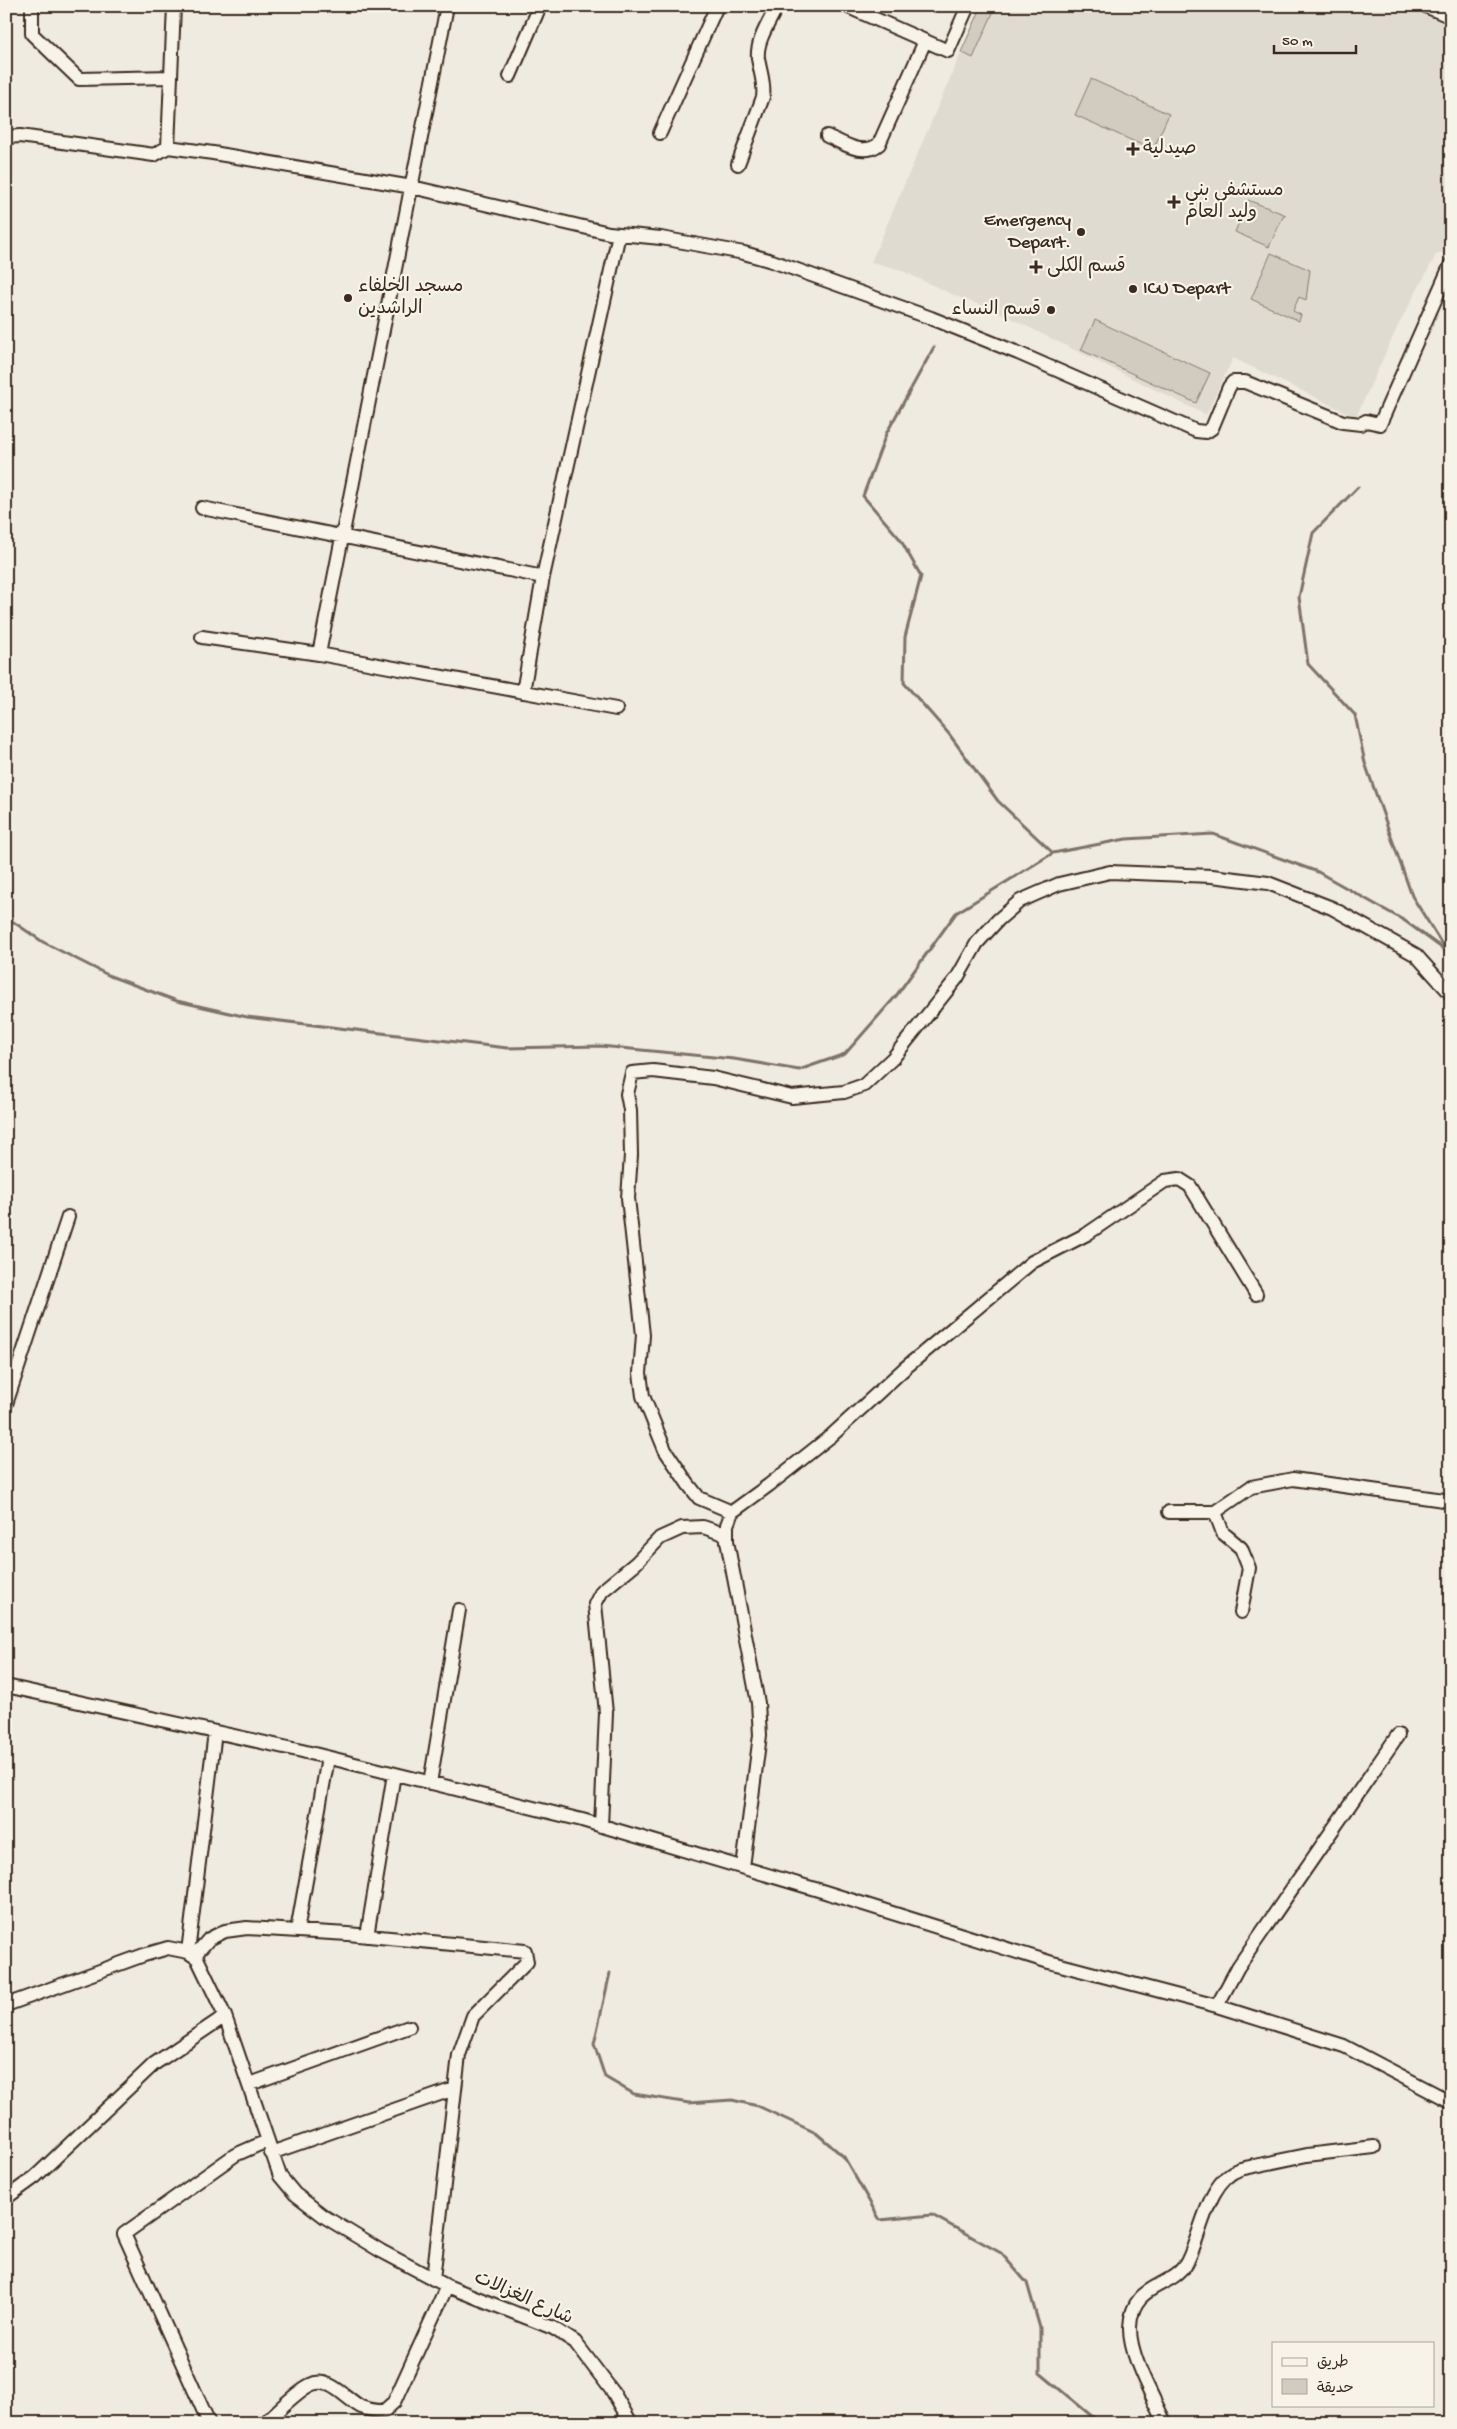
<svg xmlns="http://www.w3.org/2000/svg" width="1457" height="2429" font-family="'Gochi Hand','Playpen Sans Arabic',sans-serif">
<rect width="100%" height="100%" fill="#efebe0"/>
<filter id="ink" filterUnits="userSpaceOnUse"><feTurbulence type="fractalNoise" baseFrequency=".02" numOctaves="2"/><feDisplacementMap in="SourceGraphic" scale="10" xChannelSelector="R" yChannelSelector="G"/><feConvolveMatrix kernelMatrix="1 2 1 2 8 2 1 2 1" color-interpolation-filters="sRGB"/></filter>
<g filter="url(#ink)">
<path fill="#e0dbd0" d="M 981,6 L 1405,6 L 1451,27 L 1451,245 L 1449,249 L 1436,255 L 1397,328 L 1356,417 L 1233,358 L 1206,415 L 996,311 L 958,297 L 898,269 L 871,262 Z"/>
<path fill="#d1cbc0" stroke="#867a6f" d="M 982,6 L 996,6 L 973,58 L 961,52 Z
M 1091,79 L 1169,114 L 1153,150 L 1075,115 Z
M 1248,200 L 1286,215 L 1283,217 L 1269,247 L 1235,232 Z
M 1271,253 L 1310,270 L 1306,300 L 1299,297 L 1293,311 L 1301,315 L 1299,321 L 1251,299 Z
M 1095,320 L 1210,373 L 1196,403 L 1081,350 Z"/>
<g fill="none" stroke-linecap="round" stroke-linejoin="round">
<path stroke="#7e7266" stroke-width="3" d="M 934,347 L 886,434 L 863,496 L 900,539 L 921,576 L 905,637 L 904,683 L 949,734 L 998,801 L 1053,853
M 1358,487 L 1313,533 L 1299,597 L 1308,664 L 1355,715 L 1365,763 L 1412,896 L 1445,949
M 6,917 L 43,942 L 110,976 L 177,1001 L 247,1017 L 507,1048 L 600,1046 L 734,1059 L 799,1070 L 845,1054 L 896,996 L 956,913 L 1053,853 L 1126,839 L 1213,834 L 1318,872 L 1405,921 L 1446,951 L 1451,958
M 610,1973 L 594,2044 L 605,2077 L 634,2094 L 689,2103 L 732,2100 L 758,2106 L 816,2133 L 844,2157 L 880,2220 L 932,2215 L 1001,2253 L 1027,2283 L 1040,2328 L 1040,2373 L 1100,2423"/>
<defs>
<path id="street" d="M 32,6 L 32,34 L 79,79 L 171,77
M 846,6 L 948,51 L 968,6
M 1425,6 L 1451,17
M 510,76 L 540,6
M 660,133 L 717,6
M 827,136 C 843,143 863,157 879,144 L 925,41
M 6,137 L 20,136 L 154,155 L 168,147 L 213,153 L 412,187 L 609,233 L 661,238 L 744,253 L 772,261 L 931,318 L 1018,353 L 1196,431 L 1206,432 L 1212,428 L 1229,387 L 1233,382 L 1245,382 L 1343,422 L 1361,424 L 1366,421 L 1380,424 L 1451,264
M 168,147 L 174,6
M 738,164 L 763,97 C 765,83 760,72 758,58 C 756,41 770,21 777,6
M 202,508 L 543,577 L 523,692
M 543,577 L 619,234
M 202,637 L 319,654 L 616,709
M 319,654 L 447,6
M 6,1404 L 68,1217
M 732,1512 L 699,1498 L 688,1484 L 665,1450 L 643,1396 L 640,1373 L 643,1335 L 628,1198 L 631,1155 L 630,1110 L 627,1094 L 632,1073 L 653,1071 L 713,1078 L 792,1097 L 844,1092 L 864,1085 L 893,1058 L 957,978 L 977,943 L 998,920 L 1020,901 L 1059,884 L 1110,872 L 1212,876 L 1268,883 L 1332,908 L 1416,955 L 1451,994
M 1169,1512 L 1215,1512 L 1251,1487 L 1293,1479 L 1451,1501
M 1215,1512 L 1223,1533 L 1241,1548 L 1249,1568 L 1241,1612
M 6,1686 L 302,1751 L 582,1820 L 825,1892 L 1049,1962 L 1217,2006 L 1344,2046 L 1451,2102
M 430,1783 L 459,1610
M 601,1826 L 606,1713 L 595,1604 L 602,1591 L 636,1563 L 660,1538 L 682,1528 L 703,1527 L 727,1535
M 743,1867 L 760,1735 L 758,1703 L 727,1541 L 727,1525 L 732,1512 L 769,1485 L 831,1436 L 905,1368 L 1032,1262 L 1087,1234 L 1165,1181 L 1179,1179 L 1190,1186 L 1256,1294
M 297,1931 L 328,1758
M 367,1936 L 394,1774
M 188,1952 L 215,1732
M 194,1956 L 209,1939 L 225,1931 L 247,1928 L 348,1934 L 525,1951 L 527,1962 L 473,2016 L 459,2055 L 433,2279
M 6,2005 L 144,1955 L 168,1948 L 188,1952 L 197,1958 L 225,2016 L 280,2176 L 295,2194 L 325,2217 L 381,2251 L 447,2286 L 553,2328 L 575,2342 L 613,2392 L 631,2423
M 1217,2006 L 1238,1967 L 1398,1735
M 250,2084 L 409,2027
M 271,2153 L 454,2089
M 6,2198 L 35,2177 L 154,2064 L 225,2016
M 209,2423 L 124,2234 L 235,2155 L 267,2141
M 264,2423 C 276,2413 297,2391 310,2385 C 329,2375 346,2399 361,2407 C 369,2410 376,2411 384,2411 L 394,2402 L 447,2286
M 1165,2423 C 1153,2396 1129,2356 1130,2327 C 1132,2281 1172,2290 1187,2262 C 1202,2234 1207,2180 1240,2169 L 1307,2155 L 1374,2147"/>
</defs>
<use href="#street" stroke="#3b2a1e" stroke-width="16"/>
<use href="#street" stroke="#f7f3e8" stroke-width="12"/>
</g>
</g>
<g fill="#3b2a1e" stroke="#f7f3e8" stroke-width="2">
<path d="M1130.5 141.5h5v5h5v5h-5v5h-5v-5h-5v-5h5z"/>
<path d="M1171.5 194.5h5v5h5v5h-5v5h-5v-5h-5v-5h5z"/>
<circle cx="1081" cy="232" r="5"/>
<path d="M1033.5 259.5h5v5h5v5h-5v5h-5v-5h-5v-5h5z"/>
<circle cx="1133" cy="289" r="5"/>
<circle cx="348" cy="298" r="5"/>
<circle cx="1051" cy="310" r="5"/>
</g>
<g text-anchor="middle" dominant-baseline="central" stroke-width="4.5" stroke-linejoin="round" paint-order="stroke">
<g font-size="19" fill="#3b2a1e" stroke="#f7f3e8" text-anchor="start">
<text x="1143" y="149">صيدلية</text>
<text x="1185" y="191">مستشفى بني<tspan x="1185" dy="22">وليد العام</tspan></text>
<text x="1071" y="221" text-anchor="end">Emergency<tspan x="1071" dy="22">Depart.</tspan></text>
<text x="1047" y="267">قسم الكلى</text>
<text x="358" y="287">مسجد الخلفاء<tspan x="358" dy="22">الراشدين</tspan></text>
<text x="1143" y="289">ICU Depart</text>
<text x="1041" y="310" text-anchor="end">قسم النساء</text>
</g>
<g font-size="19" fill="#3b2a1e" stroke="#f7f3e8">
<text transform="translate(523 2299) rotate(24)">شارع الغزالات</text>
</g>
</g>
<rect width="1457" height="2429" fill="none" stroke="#f7f3e8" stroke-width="25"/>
<rect x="12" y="12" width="1432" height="2404" fill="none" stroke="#3b2a1e" stroke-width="2" filter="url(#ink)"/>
<rect x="1272" y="2342" width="162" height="65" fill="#f7f3e8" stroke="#aca397"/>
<rect x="1282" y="2358" width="25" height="8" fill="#f7f3e8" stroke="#aca397"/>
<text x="1317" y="2366" font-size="15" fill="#3b2a1e">طريق</text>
<rect x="1282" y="2379" width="25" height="15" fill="#d1cbc0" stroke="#aca397"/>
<text x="1317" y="2392" font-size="15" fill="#3b2a1e">حديقة</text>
<path d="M1274 45v8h82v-8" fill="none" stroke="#3b2a1e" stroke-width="2.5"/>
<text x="1282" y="45" font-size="15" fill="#3b2a1e" stroke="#f7f3e8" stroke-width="4" paint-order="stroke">50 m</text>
</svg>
